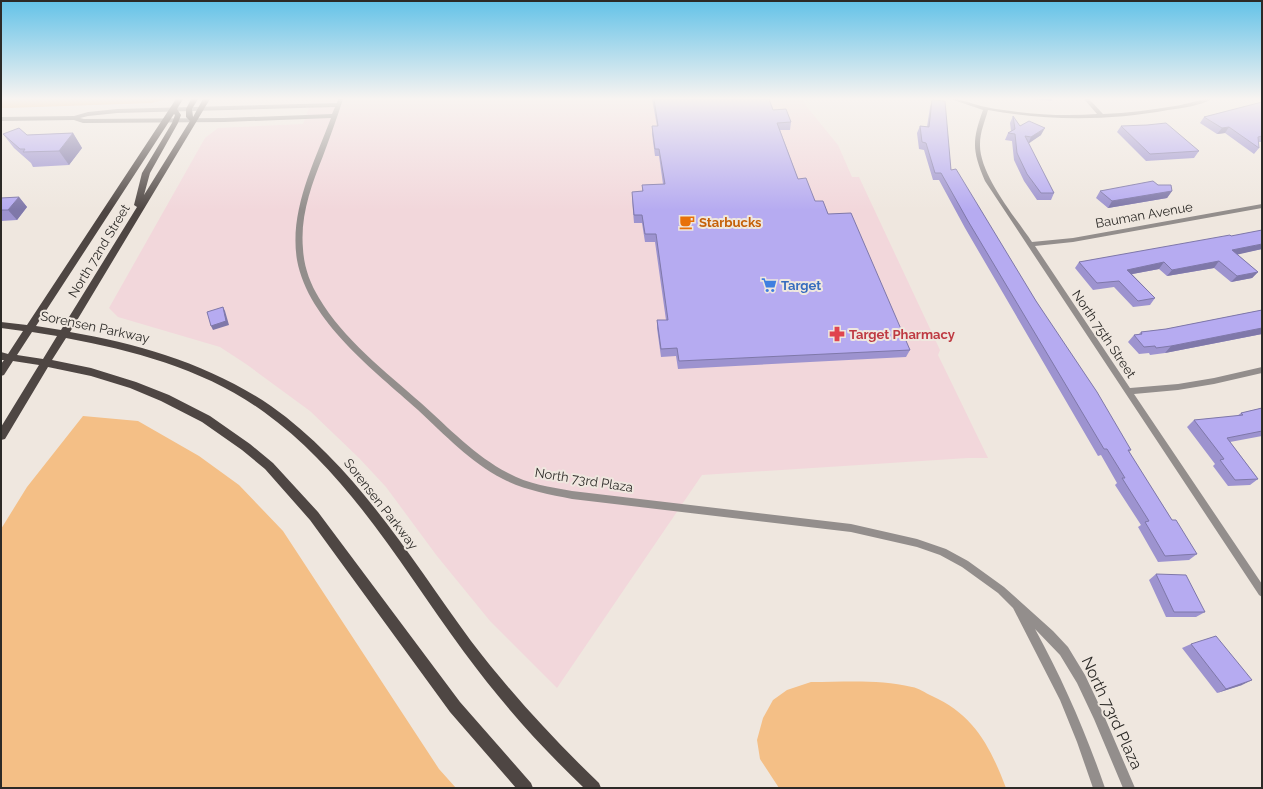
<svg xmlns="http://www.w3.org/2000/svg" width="1263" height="789" font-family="Raleway,sans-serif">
<rect width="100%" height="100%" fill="#efe7df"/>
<path fill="#f2d7db" d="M 312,99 L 803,99 L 807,107 L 838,145 L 852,177 L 859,177 L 940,350 L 938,355 L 988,458 L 968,458 L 702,475 L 557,688 L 490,621 L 437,556 L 386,487 L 359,458 L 310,411 L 246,364 L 220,347 L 118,317 L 109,308 L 205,138 L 218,128 L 303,124 Z"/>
<path fill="#f4bf86" d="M 1,99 L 167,99 L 151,103 L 8,108 L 1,108 Z
M 83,416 L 138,421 L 199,456 L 239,485 L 283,531 L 439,769 L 456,788 L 1,788 L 1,529 L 27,487 Z
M 811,682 C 844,682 879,679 912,687 C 919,688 925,693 932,696 C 974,715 990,746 1006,788 L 779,788 L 760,759 L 757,740 L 763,718 L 773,700 L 787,690 Z"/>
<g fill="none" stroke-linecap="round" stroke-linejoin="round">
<path fill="#938e8c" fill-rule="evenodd" d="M 338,99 L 343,99 C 337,118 330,137 323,156 C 311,186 300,216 303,249 C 304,267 310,283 319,298 C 343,339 386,372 421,403 C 449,428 475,456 508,473 C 528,484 550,487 572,491 L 851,524 L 917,539 L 946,549 L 968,561 L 1004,587 L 1053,631 L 1068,647 L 1085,675 L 1102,711 L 1135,788 L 1123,788 L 1094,719 L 1077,683 L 1060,655 L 1035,629 C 1063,680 1086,733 1105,788 L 1093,788 L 1077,742 L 1060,700 L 1013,608 L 998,593 L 962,567 L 940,555 L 917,547 L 851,532 L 572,499 C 548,494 524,490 503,479 C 470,462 445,435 418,410 C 375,371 308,321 297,260 C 289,211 314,163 331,118 L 224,122 L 83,123 L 74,120 L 1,121 L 1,117 L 74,116 L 88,112 L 117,109 L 337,103 ZM 335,107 L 332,114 L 224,118 L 84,119 L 80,118 L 88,116 L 117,113 Z
M 951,99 C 962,99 970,103 981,106 C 990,108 1001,110 1011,111 C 1040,115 1069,116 1097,114 L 1084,99 L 1089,99 L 1103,114 C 1127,113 1151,110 1175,106 C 1188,104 1199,99 1212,99 C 1199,106 1182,108 1168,110 C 1109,121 1047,121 988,110 C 985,121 980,132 980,144 C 979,174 1015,217 1032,242 L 1073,238 L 1262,204 L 1262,208 L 1073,242 L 1035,246 L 1130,388 L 1178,384 L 1214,378 L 1262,367 L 1262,373 L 1214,384 L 1178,390 L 1134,394 L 1262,584 L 1262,597 L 1259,595 L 985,181 C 972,150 972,141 983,110 Z"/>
<path fill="#4e4643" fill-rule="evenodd" d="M 176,99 L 183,99 L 177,109 L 181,115 L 178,123 L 150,173 L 144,195 L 190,121 L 186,117 L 186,109 L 191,99 L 198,99 L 192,109 L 193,117 L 203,99 L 210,99 L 70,332 C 140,344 211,365 271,406 C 356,466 411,559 471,641 C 510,692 553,739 599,783 L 601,788 L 584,788 C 540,746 500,701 464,652 C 402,568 350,474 264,412 C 206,370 136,351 66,338 L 52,360 L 91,368 L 136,382 L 169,395 L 210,416 L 250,444 L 273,463 L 318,512 L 460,702 L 531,783 L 533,788 L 516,788 L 450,712 L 310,520 L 265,469 L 242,450 L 202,422 L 161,401 L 130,388 L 91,376 L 48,367 L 5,439 L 1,440 L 1,427 L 39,365 L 13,361 L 4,375 L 1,376 L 1,364 L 4,360 L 1,360 L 1,352 L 8,354 L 23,331 L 1,328 L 1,322 L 27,325 ZM 174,114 L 175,115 L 172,123 L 142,173 L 134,205 L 137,207 L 61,330 L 36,326 ZM 32,332 L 57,336 L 43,359 L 17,355 Z"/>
</g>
<path fill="#9d93cf" d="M 652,99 L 769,99 L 773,110 L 791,122 L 790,130 L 780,130 L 798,179 L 815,201 L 828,214 L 910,350 L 906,357 L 678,369 L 676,356 L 661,357 L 657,328 L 657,320 L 666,320 L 655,242 L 645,242 L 642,223 L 634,223 L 632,199 L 632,192 L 642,191 L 642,185 L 663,184 L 659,156 L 655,156 L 652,134 L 652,126 L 657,126 Z
M 1031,99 L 1053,99 L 1052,101 Z
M 932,100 L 951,170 L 1036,301 L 1131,450 L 1129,452 L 1172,520 L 1197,554 L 1189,560 L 1158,562 L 1138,527 L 1141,525 L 1115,485 L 1117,483 L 1101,455 L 1098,456 L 965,228 L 939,180 L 933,180 L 924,150 L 919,149 L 917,133 L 920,126 L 927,127 L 930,107 Z
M 1262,102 L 1262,142 L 1259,142 L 1259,148 L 1254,154 L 1225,133 L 1217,134 L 1200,123 L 1204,117 Z
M 1013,116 L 1020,126 L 1041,135 L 1028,143 L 1054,193 L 1051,200 L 1037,200 L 1024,181 L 1014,160 L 1012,141 L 1005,140 L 1008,133 L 1011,131 L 1010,123 Z
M 1121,126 L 1199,151 L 1194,158 L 1146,161 L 1117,132 Z
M 73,133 L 82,148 L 69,165 L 33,167 L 31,163 L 14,148 L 3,134 L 27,135 Z
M 1158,185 L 1172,191 L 1167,198 L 1108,208 L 1096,198 L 1100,191 Z
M 19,197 L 27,207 L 17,220 L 1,221 L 1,198 Z
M 1231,236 L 1262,249 L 1237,254 L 1258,272 L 1252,278 L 1231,282 L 1214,268 L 1167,276 L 1159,269 L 1132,274 L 1155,298 L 1150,305 L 1133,307 L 1114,287 L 1093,290 L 1075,268 L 1079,262 Z
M 1262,310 L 1262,334 L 1165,353 L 1150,355 L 1149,353 L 1139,354 L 1128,342 L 1134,335 L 1139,334 L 1141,332 L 1166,329 Z
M 1262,408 L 1262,436 L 1230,442 L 1258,479 L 1250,485 L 1228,486 L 1213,466 L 1215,464 L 1187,427 L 1194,420 L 1237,416 L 1241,413 Z
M 1156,574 L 1205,612 L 1196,617 L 1166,617 L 1149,580 Z
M 1191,644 L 1242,685 L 1217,693 L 1182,648 Z"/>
<path fill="#7f78a9" d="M 1229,127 L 1225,133 L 1217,134 L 1222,128 Z
M 1045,128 L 1041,135 L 1028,144 L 1031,137 Z
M 73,133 L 82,148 L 69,165 L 59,151 Z
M 1172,191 L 1167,198 L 1108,208 L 1112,201 Z
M 19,197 L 27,207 L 17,220 L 8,210 Z
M 1262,244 L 1262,249 L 1227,257 L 1232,250 Z
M 1219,261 L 1214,268 L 1167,276 L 1172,270 Z
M 1164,262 L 1159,269 L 1122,276 L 1127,270 Z
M 1258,272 L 1252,278 L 1231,282 L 1237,276 Z
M 223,307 L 225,311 L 229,325 L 213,330 L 211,326 Z
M 1262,328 L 1262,334 L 1165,353 L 1171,346 Z
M 1252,680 L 1242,685 L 1217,693 L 1226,689 Z"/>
<path fill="#b6abf1" stroke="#7f78a9" d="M 654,99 L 769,99 L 773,110 L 786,109 L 791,122 L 777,123 L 798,179 L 806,178 L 815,201 L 823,201 L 828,214 L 851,213 L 910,350 L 679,361 L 677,348 L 661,349 L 657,320 L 668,320 L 656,234 L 645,234 L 642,215 L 634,215 L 632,192 L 643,191 L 642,185 L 665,184 L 659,149 L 655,149 L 652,126 L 658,126 Z
M 932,100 L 945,101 L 951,170 L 956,169 L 1036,301 L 1097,392 L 1131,450 L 1128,450 L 1172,520 L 1176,520 L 1197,554 L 1165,556 L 1145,522 L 1149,521 L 1122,478 L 1125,478 L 1107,449 L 1104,449 L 968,221 L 941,173 L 935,173 L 926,143 L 922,142 L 920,126 L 929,127 Z
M 1262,102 L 1262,136 L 1258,137 L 1259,148 L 1229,127 L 1222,128 L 1204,117 Z
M 1013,116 L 1020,126 L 1029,121 L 1045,128 L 1031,137 L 1025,136 L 1054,193 L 1041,193 L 1027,174 L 1017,153 L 1015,134 L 1008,133 L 1015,129 Z
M 1166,123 L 1199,151 L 1150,154 L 1121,126 L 1147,125 Z
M 19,128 L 27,135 L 73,133 L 59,151 L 23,152 L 25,149 L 20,149 L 3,134 Z
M 1153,181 L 1158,185 L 1171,185 L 1172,191 L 1112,201 L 1100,191 Z
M 19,197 L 8,210 L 1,210 L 1,198 Z
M 1262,230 L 1262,244 L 1232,250 L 1258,272 L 1237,276 L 1219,261 L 1172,270 L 1164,262 L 1127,270 L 1155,298 L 1138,301 L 1119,281 L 1097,283 L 1079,262 L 1230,235 L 1231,236 Z
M 223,307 L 226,321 L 211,326 L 207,312 Z
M 1262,310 L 1262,328 L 1171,346 L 1156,348 L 1155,346 L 1144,347 L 1134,335 L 1142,334 L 1141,332 L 1166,329 Z
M 1262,408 L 1262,431 L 1227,438 L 1258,479 L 1235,480 L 1220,460 L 1224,459 L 1194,420 L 1243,415 L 1241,413 Z
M 1156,574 L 1186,575 L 1205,612 L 1174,612 Z
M 1216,636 L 1252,680 L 1226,689 L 1191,644 Z"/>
<linearGradient id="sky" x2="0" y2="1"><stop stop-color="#63c2e8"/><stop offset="0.47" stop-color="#f8f4f1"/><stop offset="1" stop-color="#f8f4f1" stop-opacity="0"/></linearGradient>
<rect width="1263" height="210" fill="url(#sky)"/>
<defs>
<symbol id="cafe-bare" viewBox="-9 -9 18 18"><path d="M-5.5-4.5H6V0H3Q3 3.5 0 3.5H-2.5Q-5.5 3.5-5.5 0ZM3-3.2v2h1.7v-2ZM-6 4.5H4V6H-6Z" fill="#e8710a" stroke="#efe7df" stroke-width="2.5" paint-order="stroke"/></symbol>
<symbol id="supermarket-bare" viewBox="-9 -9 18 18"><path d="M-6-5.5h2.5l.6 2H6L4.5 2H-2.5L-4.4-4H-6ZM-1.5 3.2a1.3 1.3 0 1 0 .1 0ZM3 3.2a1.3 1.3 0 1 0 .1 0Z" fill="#3f7fe0" stroke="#efe7df" stroke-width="2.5" paint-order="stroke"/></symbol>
<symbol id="pharmacy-bare" viewBox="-9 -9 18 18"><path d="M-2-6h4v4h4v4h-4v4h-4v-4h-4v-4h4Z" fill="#e0444e" stroke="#efe7df" stroke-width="2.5" paint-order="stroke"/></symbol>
</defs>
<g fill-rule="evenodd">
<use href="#cafe-bare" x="676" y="211" width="22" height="22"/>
<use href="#supermarket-bare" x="758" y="274" width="22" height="22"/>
<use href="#pharmacy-bare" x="826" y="323" width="22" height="22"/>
</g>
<g text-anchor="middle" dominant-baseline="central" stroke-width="4" stroke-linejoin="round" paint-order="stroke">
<g font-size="13" fill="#2c2a27" stroke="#efe7df">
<text transform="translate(1144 215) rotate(-10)">Bauman Avenue</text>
<text transform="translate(99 251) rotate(-59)">North 72nd Street</text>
<text transform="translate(95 327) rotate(12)">Sorensen Parkway</text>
<text transform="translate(1104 334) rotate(56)">North 75th Street</text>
<text transform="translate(584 480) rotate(9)">North 73rd Plaza</text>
<text transform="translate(381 504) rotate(52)">Sorensen Parkway</text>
</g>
<g font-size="13" font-weight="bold" fill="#c56008" stroke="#efe7df" text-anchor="start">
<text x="699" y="222">Starbucks</text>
</g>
<g font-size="13" font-weight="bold" fill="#366cbe" stroke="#efe7df" text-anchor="start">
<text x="781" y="285">Target</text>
</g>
<g font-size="13" font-weight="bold" fill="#be3a42" stroke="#efe7df" text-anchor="start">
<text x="849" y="334">Target Pharmacy</text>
</g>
<g font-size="16" fill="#2c2a27" stroke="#efe7df">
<text transform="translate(1112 713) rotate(65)">North 73rd Plaza</text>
</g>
</g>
<rect width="1263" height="789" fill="none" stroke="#2c2a27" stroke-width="4"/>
</svg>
